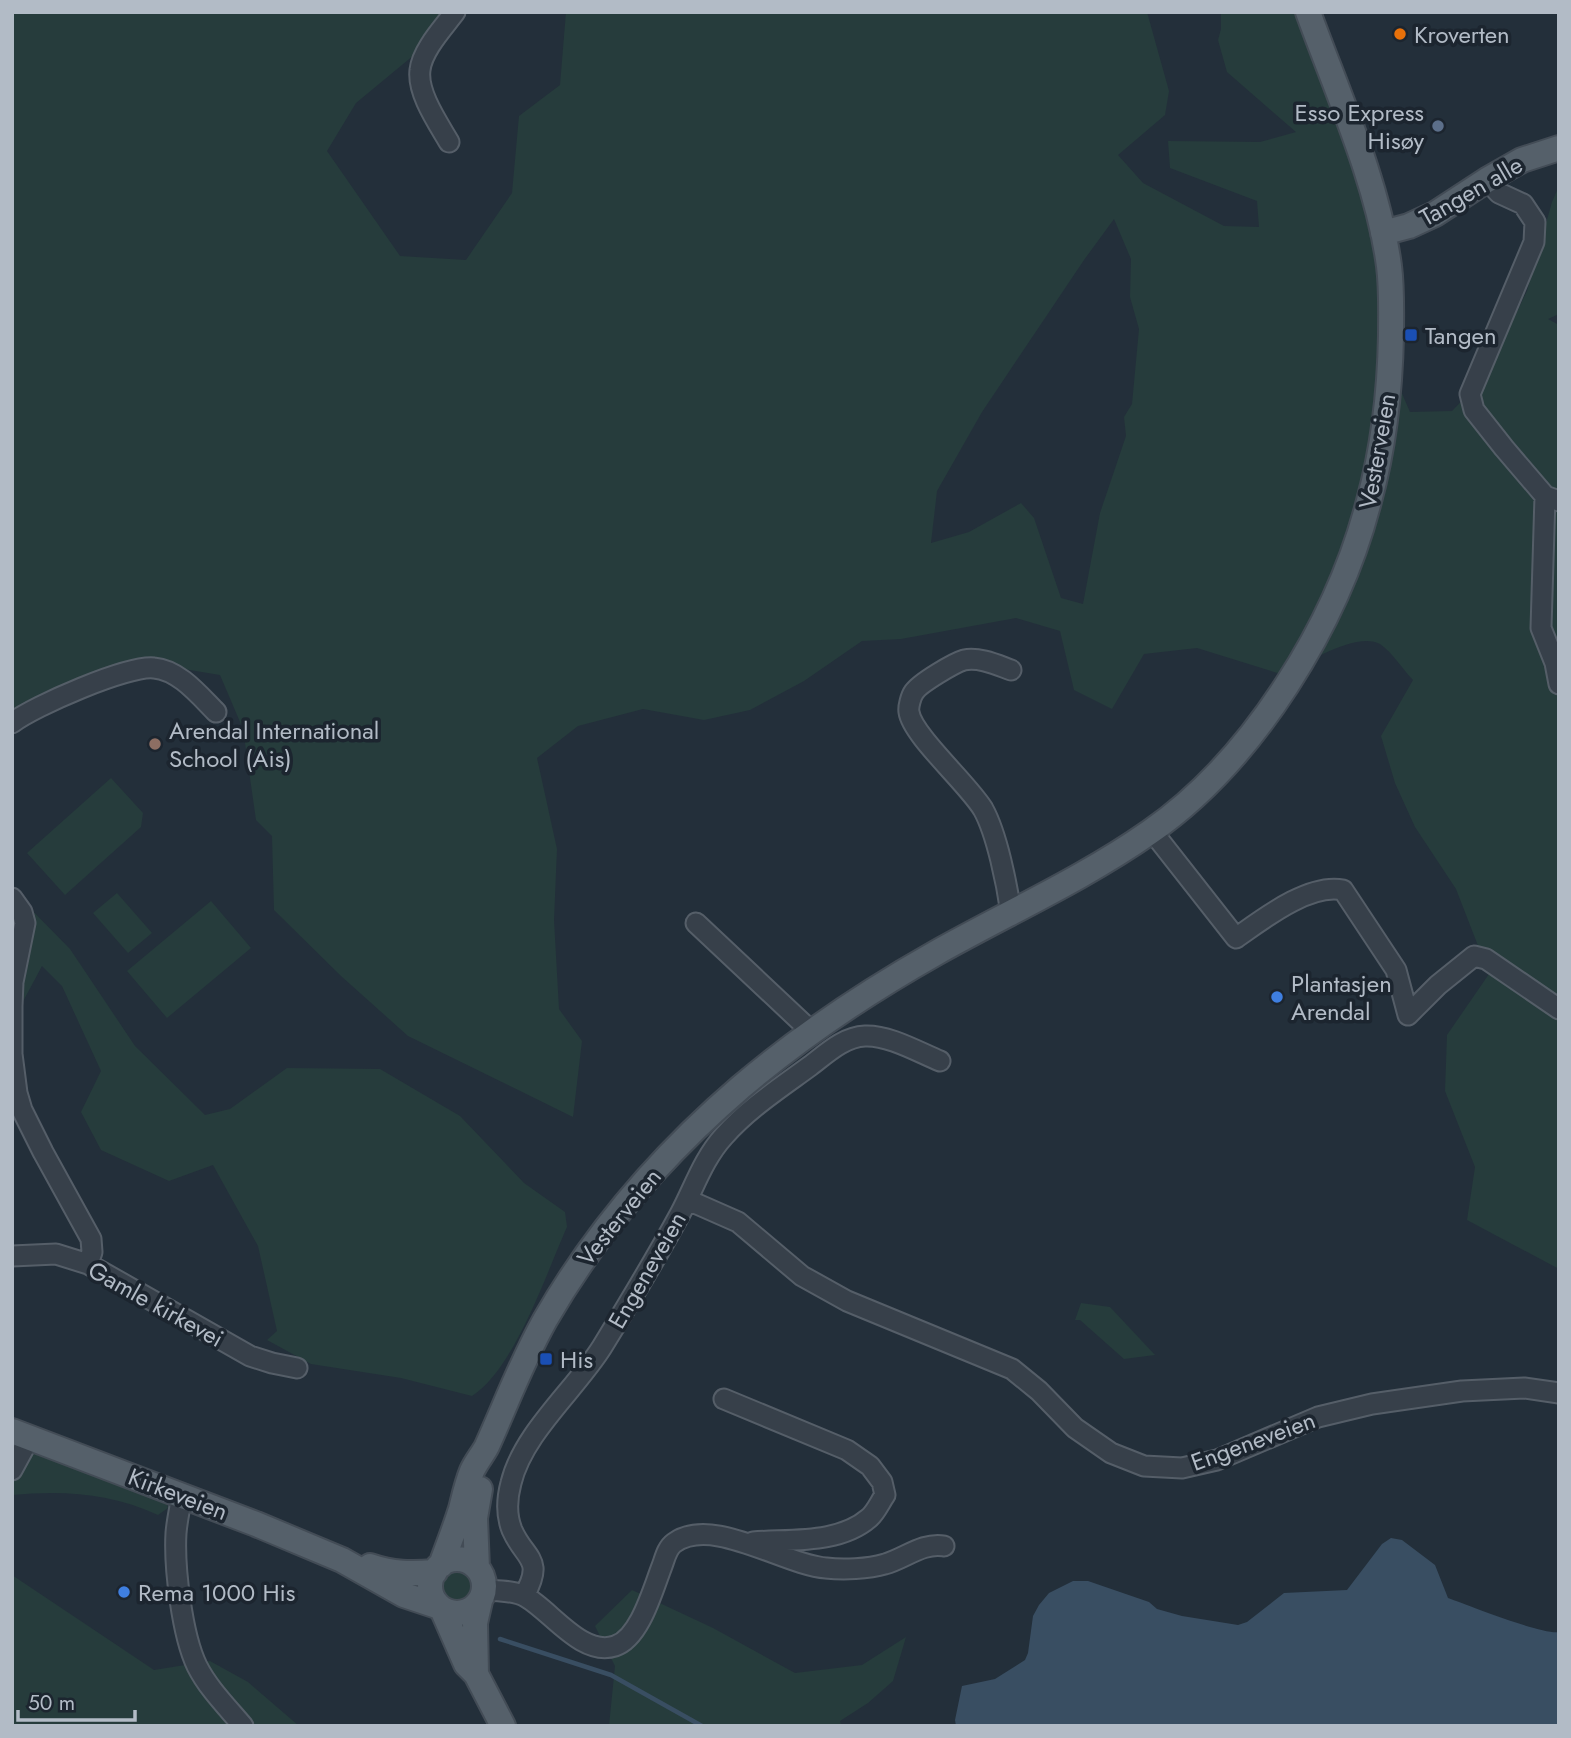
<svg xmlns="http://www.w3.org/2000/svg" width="1571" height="1738" font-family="Jost,sans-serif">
<rect width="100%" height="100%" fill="#232f3a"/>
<path fill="#263c3c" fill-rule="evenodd" d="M 12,12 L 454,12 L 437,36 L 356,103 L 327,151 L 400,256 L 466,260 L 512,193 L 519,116 L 560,85 L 566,12 L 1147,12 L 1169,91 L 1165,115 L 1118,155 L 1143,183 L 1224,226 L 1259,227 L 1257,201 L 1170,168 L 1168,141 L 1260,142 L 1296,132 L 1227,72 L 1218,40 L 1221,29 L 1221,12 L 1303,12 L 1366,193 L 1394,375 L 1410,412 L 1452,411 L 1486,376 L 1527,291 L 1552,202 L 1559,186 L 1559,314 L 1548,319 L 1559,325 L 1559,1269 L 1467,1220 L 1475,1167 L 1445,1091 L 1447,1035 L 1489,974 L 1456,889 L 1415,827 L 1395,783 L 1381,736 L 1413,680 C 1403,670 1392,652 1380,644 C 1357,631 1304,664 1284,675 L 1197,648 L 1144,654 L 1112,709 L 1074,690 L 1060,631 L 1016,618 L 901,639 L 862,641 L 804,681 L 750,710 L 704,720 L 643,709 L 578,726 L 537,758 L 557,849 L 554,920 L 559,1009 L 582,1041 L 573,1117 L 408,1036 L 341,976 L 274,910 L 272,836 L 256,820 L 243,729 L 220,675 L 154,664 L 12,712 ZM 1114,219 L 1131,259 L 1130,297 L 1139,329 L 1132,404 L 1124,417 L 1126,436 L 1100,513 L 1083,604 L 1061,598 L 1034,518 L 1021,503 L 969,532 L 931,543 L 937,491 L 982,412 L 1084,260 Z
M 111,778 L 143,813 L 141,827 L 65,895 L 27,853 Z
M 12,890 L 70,949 L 135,1046 L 205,1115 L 230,1109 L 287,1068 L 380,1069 L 460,1116 L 524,1183 L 565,1212 L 567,1227 C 546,1274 515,1368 472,1396 L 401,1378 L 311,1364 L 267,1340 L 277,1331 L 258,1246 L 213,1165 L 169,1181 L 101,1150 L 81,1112 L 101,1071 L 62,986 L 42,966 L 12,1022 Z
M 117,893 L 152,933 L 128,953 L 93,913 Z
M 211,901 L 251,948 L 167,1018 L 127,971 Z
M 1081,1303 L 1110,1307 L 1155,1355 L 1124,1359 L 1080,1320 L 1075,1320 Z
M 27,1445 L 166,1500 L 168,1508 L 158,1515 C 111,1493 63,1490 12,1495 L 12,1475 Z
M442 1585a15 15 0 1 1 30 0a15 15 0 1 1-30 0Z
M 12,1575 L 154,1670 L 210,1661 L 248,1682 L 299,1726 L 12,1726 Z
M 632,1590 L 713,1628 L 795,1673 L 862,1665 L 906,1637 L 893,1681 L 868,1703 L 840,1721 L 841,1726 L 609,1726 L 615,1666 L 595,1626 Z"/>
<path fill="#394e62" d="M 1391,1538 L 1402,1540 L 1435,1565 L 1448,1598 C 1468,1605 1542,1635 1559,1632 L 1559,1726 L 956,1726 L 955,1720 L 962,1686 L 995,1679 L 1025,1660 L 1028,1653 L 1033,1616 L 1039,1605 L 1049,1593 L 1073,1581 L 1088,1581 L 1149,1602 L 1157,1609 L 1182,1616 L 1238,1625 L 1247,1622 L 1284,1593 L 1347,1590 L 1382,1544 Z"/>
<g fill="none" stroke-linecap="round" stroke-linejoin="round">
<path stroke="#394e62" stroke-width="4.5" d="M 500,1639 L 611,1675 L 702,1726"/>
<defs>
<path id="minor" d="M 449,142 C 438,123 417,93 420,70 C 422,50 444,27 455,12
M 1487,180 L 1499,193 L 1523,204 L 1535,222 L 1534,242 L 1470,394 L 1474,410 L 1504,448 L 1545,496 L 1559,501
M 1545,496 L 1541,628 L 1555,663 L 1559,684
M 1011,670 C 997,665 980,657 964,660 C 954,663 920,683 914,692 C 911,696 908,707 909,712 C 912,735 968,784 983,809 C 997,834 1007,885 1011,913
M 12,723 C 34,706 128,665 154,668 C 179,670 199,695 216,712
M 1152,831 L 1236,938 C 1263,919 1309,883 1343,890 L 1396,970 L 1408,1015
M 12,898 L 22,912 L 25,923 L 13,982 L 12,1006 L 12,1054 L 17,1093 L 22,1110 L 43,1152 L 91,1239 L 92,1252 L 88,1264
M 696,923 L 812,1032
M 1408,1015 L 1438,985 L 1474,956 L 1486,959 L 1559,1009
M 688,1200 L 738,1222 L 802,1276 L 847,1301 L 1012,1369 L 1039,1391 L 1075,1428 L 1111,1453 L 1144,1466 L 1182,1468 L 1217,1460 L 1318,1417 L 1372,1404 L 1462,1391 L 1524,1388 L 1559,1393
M 12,1256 L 56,1254 L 88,1264 L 250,1356 L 272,1363 L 297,1368
M 724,1399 L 847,1450 L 870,1466 L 882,1482 L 885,1495 C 880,1502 876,1512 869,1518 C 839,1544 791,1539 753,1542
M 12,1470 L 30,1437
M 182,1495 C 180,1508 177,1520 176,1533 C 174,1567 182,1635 197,1666 C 208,1688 227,1707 243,1726
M 484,1590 C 497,1591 514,1590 526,1597 C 551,1611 582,1657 615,1646 C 640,1638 653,1589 662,1566 C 665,1558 667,1548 674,1543 C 712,1515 784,1565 826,1568 C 843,1570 868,1569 885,1564 C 904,1559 923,1542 944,1546
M 524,1596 C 545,1558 525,1560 512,1530 C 506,1515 507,1498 511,1483 C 523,1433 575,1390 602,1347 C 629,1303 655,1260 680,1214 C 694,1188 703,1159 724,1136 C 749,1108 780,1088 810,1066 C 826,1054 843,1037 865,1036 C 889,1035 918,1052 940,1061"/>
<path id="major" d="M 1383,233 L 1409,226 L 1435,214 L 1487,180 L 1522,160 L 1559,148
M 12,1431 L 256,1524 L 342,1560 L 404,1595 L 440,1607
M430 1586a27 27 0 1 1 54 0a27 27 0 1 1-54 0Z
M 441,1565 C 448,1546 455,1528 461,1509 C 464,1497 467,1483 472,1471 C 476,1462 483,1454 487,1446 C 506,1404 522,1361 545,1320 C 595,1233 664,1153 741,1087 C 801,1036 867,992 936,953 C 1007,913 1083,879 1150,832 C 1254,760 1338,622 1369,501 C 1384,446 1390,391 1391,335 C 1391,312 1392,289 1389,266 C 1378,182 1337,92 1308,12
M 370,1566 C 393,1574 411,1574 435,1572
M 477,1568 L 475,1518 L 480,1489
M 442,1609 L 466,1664 L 476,1674 L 503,1726
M 476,1674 L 475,1623 L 480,1601"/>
</defs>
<use href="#minor" stroke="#555e68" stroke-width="23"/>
<use href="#major" stroke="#434c56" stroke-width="28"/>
<use href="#minor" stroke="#37404a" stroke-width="19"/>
<use href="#major" stroke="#55606a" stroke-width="24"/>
</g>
<circle fill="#e8710a" stroke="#1c252f" stroke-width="2.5" cx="1400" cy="34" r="7"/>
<circle fill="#5c6f8a" stroke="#1c252f" stroke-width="2.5" cx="1438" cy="126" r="7"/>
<g fill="#1a4fb4" stroke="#1c252f" stroke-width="2.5">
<rect x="1404" y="328" width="14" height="14" rx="3.5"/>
<rect x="539" y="1352" width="14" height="14" rx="3.5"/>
</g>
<circle fill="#8d6e63" stroke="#1c252f" stroke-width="2.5" cx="155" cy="744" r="7"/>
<g fill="#3f7fe0" stroke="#1c252f" stroke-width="2.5">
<circle cx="1277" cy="997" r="7"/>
<circle cx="124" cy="1592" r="7"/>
</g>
<g text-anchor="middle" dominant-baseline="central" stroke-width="7" stroke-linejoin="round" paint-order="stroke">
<g font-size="24" fill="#b2bbc6" stroke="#1c252f" text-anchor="start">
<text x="1414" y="34">Kroverten</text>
<text x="1424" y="112" text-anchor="end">Esso Express<tspan x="1424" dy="28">Hisøy</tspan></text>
<text x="1425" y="335">Tangen</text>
<text x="169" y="730">Arendal International<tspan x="169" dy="28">School (Ais)</tspan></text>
<text x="1291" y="983">Plantasjen<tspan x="1291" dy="28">Arendal</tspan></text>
<text x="560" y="1359">His</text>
<text x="138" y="1592">Rema 1000 His</text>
</g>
<g font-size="24" fill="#b2bbc6" stroke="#1c252f">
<text transform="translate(1471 191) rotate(-30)">Tangen alle</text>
<text transform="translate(1377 451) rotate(-80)">Vesterveien</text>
<text transform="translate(619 1217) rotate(-51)">Vesterveien</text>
<text transform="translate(647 1270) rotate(-60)">Engeneveien</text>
<text transform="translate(156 1304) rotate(29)">Gamle kirkevei</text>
<text transform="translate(1253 1441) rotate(-20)">Engeneveien</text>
<text transform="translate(178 1494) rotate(21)">Kirkeveien</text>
</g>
</g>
<rect width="1571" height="1738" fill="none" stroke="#b2bbc6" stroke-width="28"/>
<path d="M18 1710v10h117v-10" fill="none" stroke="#b2bbc6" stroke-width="3.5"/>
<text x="28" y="1710" font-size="21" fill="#b2bbc6" stroke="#1c252f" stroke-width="5" paint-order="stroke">50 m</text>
</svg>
